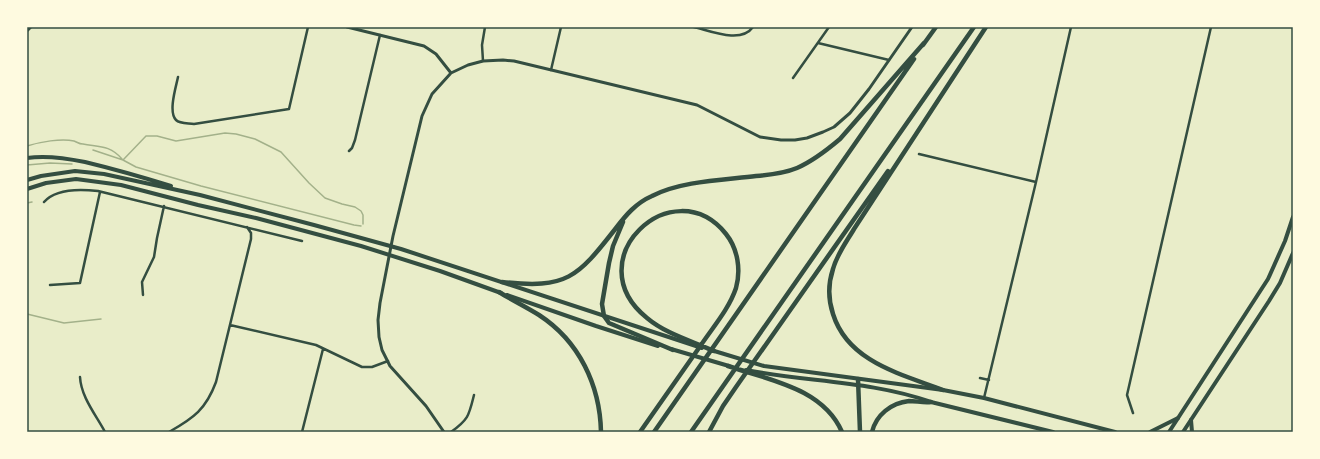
<svg xmlns="http://www.w3.org/2000/svg" width="1320" height="459" font-family="Poppins,sans-serif">
<rect width="100%" height="100%" fill="#e9edc9"/>
<g fill="none" stroke-linecap="round" stroke-linejoin="round">
<path stroke="#a3b18a" stroke-width="1.5" d="M 27,146 C 40,142 61,138 74,141 C 77,142 79,144 83,144 C 99,147 110,145 122,159
M 93,150 L 123,160 L 136,167 L 201,186 L 354,225 L 361,226
M 123,160 L 146,136 L 157,136 L 176,141 L 225,133 L 236,134 L 255,139 L 281,152 L 309,183 L 325,198 L 342,204 L 355,207 L 361,211 L 363,215 L 363,224
M 27,165 L 50,163 L 72,164
M 27,203 L 32,202
M 27,314 L 64,323 L 101,319"/>
<path stroke="#344e41" stroke-width="2.5" d="M 694,27 C 711,31 741,44 753,27
M 818,43 L 889,60
M 483,61 L 482,45 L 485,27
M 551,70 L 561,27
M 178,77 C 176,87 168,112 176,120 C 180,124 188,123 194,124 L 289,109 L 308,27
M 793,78 L 829,27
M 349,151 L 352,148 L 355,140 L 380,35
M 919,154 L 1036,182
M 44,202 C 56,188 81,189 98,191 L 302,241
M 50,285 L 80,283 L 100,192
M 143,295 L 142,282 L 154,257 L 157,238 L 164,206
M 230,325 L 316,345 L 362,367 L 372,367 L 388,361
M 80,377 C 81,397 96,415 105,432
M 980,378 L 989,380
M 984,398 L 1036,182 L 1071,27
M 1133,413 L 1127,395 L 1211,27
M 169,432 C 194,418 206,409 216,382 L 251,239 L 251,233 L 247,227
M 302,432 L 323,349
M 451,432 C 469,419 469,415 474,395"/>
<path stroke="#344e41" stroke-width="3" d="M 347,27 L 424,46 L 436,54 L 451,73
M 444,432 L 426,406 L 390,366 L 382,350 L 379,337 L 378,320 L 380,303 L 393,236 L 422,116 L 432,94 L 451,73 L 468,65 L 483,61 L 503,60 L 514,61 L 697,105 L 760,137 L 781,140 L 795,140 L 807,138 L 823,132 L 834,127 L 850,113 L 869,89 L 912,27"/>
<path stroke="#344e41" stroke-width="4" d="M 27,30 L 30,27
M 1169,432 L 1268,279 L 1285,241 L 1293,217
M 1183,432 L 1269,301 L 1280,283 L 1293,253"/>
<path stroke="#344e41" stroke-width="4" d="M 27,158 C 46,155 66,158 85,162 C 114,169 142,177 171,186
M 27,180 L 41,176 L 75,171 L 104,174 L 200,195 L 314,225 L 401,249 L 702,348
M 27,189 L 46,183 L 76,179 L 121,185 L 198,205 L 256,218 L 361,246 L 440,271 L 501,293
M 507,295 L 596,326 L 658,346
M 671,349 L 729,366
M 711,350 L 764,366 L 943,390 L 984,398 L 1115,432
M 746,370 C 807,382 872,381 931,402 L 1053,432
M 1191,420 L 1192,432
M 1150,432 L 1178,418"/>
<path stroke="#344e41" stroke-width="4.5" d="M 923,45 L 936,27
M 623,222 L 613,246 L 609,263 L 602,304 L 604,316 L 609,323 L 673,350
M 502,282 C 567,289 577,278 616,228 C 626,215 636,203 652,196 C 681,181 723,180 756,176 C 769,175 785,173 797,168 C 813,161 827,150 840,139 L 924,43
M 499,292 C 512,300 526,307 539,315 C 579,341 600,385 601,432
M 728,366 C 769,380 823,388 842,432
M 858,379 L 860,432
M 943,390 C 901,374 848,362 833,314 C 828,299 828,284 833,269 C 837,254 847,241 854,229 L 986,27
M 640,432 C 660,403 681,374 701,345 C 713,327 729,309 736,288 C 741,270 738,249 726,234 C 673,168 575,260 647,318 C 666,334 692,341 714,351
M 654,432 L 914,59
M 691,432 L 974,27
M 709,432 L 723,406 L 736,387 L 888,171
M 872,432 C 876,415 891,403 909,401 C 916,401 924,403 931,402"/>
</g>
<rect width="1320" height="459" fill="none" stroke="#fefae0" stroke-width="56"/>
<rect x="28" y="28" width="1264" height="403" fill="none" stroke="#344e41" stroke-width="1.5"/>
</svg>
